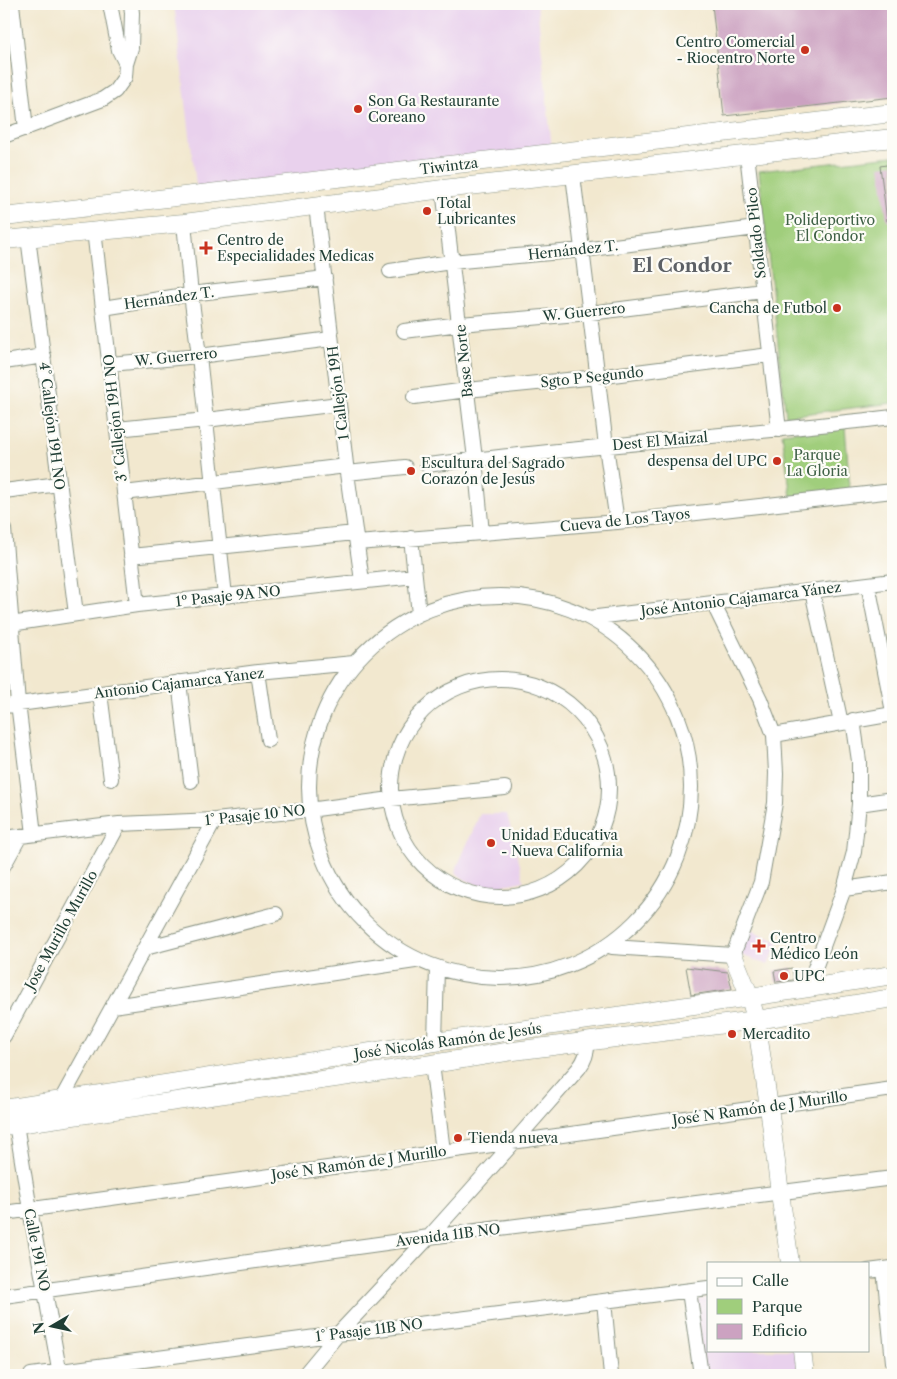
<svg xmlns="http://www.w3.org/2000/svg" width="897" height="1379" font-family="'Libre Caslon Text',serif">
<rect width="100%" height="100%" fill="#fdfcf7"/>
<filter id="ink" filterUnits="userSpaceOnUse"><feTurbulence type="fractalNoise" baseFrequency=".02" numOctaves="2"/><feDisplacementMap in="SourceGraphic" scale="10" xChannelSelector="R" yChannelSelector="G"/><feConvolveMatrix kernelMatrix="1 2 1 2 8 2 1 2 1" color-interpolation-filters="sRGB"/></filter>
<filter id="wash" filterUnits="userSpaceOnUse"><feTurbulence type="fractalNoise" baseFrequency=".0096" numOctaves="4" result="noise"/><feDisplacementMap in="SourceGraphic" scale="20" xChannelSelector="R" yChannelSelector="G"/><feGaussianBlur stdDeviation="1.12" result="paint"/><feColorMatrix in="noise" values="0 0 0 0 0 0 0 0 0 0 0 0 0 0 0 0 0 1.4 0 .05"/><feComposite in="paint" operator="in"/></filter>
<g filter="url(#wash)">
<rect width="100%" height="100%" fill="#f2e8cf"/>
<path fill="#e9d1ed" d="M 174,4 L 537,4 L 552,150 L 197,193 Z
M 480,814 L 507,814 L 524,881 L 494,887 L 485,887 L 477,885 L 464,879 L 455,872 Z
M 752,930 L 779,942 L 768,965 L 741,955 L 739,949 Z
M 708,1298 L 708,1350 L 796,1350 L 799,1375 L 701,1375 L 690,1300 Z"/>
<path fill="#a0ce7c" stroke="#608658" d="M 893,156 L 893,403 L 786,416 L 759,171 Z
M 845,426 L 850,491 L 791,497 L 782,433 Z"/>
<g id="blocks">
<path fill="#cca2c1" d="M 712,4 L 893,4 L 893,97 L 724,116 Z
M 893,164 L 893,221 L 887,221 L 880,166 Z
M 686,967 L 728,972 L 732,989 L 691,995 Z
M 792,968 L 794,980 L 776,982 L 774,971 Z"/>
</g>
</g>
<g filter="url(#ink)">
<use href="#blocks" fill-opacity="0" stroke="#889282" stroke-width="1"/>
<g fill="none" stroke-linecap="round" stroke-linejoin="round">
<defs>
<path id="minor" d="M 12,4 L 26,129
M 110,4 L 119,50 L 126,64
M 4,136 L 103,99 L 115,91 L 125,77 L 126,64 L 131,48 L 132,13 L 131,4
M 747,154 L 779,430
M 573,175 L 606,446 L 617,522
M 443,189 L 475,459 L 482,533
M 316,205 L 347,473 L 362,581
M 184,223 L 191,294 L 199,356 L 225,596
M 94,230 L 137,605
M 28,237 L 76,614
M 390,271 L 451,262 L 583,250 L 756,228
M 103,308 L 191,294 L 325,278
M 404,331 L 460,324 L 590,313 L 763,291
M 4,362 L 44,356
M 110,364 L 199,356 L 331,339
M 414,397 L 467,390 L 597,377 L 770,355
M 117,429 L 206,420 L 339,404
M 427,465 C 582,447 738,435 893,417
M 347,473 L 405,467
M 4,491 L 59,484
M 124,493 L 346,466
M 4,529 L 18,703 L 34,834
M 411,538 L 415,576
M 357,543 L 617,522 L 893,491
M 131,556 L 355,533
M 868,584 L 893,712
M 812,591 L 841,723
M309 787a191 191 0 1 1 382 0a191 191 0 1 1-382 0Z
M 589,618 L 893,581
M 4,625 L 137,605 L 415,576 L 419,614
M 258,672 L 268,740
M391 788a109 109 0 1 1 218 0a109 109 0 1 1-218 0Z
M 179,682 L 191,781
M 100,693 L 111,779
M 4,706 L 258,672 L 354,663
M 774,735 L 893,714
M 859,804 L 893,799
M 4,838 L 119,824 L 215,820 L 309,810 L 391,799 L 505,788
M 4,865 L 20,836
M 844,889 L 893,882
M 612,947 L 733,955 L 761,882 L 775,803 L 776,773 L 774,735 L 760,699 L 713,603
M 145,948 L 276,914
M 808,987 L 844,889 L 854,852 L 859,804 L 859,761 L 853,720
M 113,1006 L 415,961
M 4,1036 L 119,824
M 435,1042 L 437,968
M 432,1064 L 443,1151
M 61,1100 L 215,820
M 16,1124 L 30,1210 L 45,1291 L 60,1375
M 4,1213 L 893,1089
M 884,1269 L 893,1362
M 868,1271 L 892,1268
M 689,1291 L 701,1375
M 4,1296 L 429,1237 L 893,1178
M 604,1301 L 611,1375
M 31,1375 L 338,1334 L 708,1288
M 304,1375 L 338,1334 L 429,1237 L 514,1142 L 579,1068 C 585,1060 588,1053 587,1042"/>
<path id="tertiary" d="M 4,217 L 893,113
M 4,240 L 184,223 L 443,189 L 893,138
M 733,955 L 750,997 L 756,1020 L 769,1107 L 780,1193 L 790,1263
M 4,1109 L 435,1042 L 750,997 L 893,975
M 4,1126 L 432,1064 L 506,1052 L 756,1020 L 893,998
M 802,1350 L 805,1375"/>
</defs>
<use href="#minor" stroke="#889282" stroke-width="16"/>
<use href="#tertiary" stroke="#889282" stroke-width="19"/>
<use href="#minor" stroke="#fff" stroke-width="14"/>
<use href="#tertiary" stroke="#fff" stroke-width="18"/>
</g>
</g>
<g fill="#c8321e" stroke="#fdfcf7" stroke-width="2">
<circle cx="805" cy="50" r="5"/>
<circle cx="358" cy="109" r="5"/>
<circle cx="427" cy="211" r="5"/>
<path d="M203.5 240.5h5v5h5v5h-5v5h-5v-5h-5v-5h5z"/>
<circle cx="837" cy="308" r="5"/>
<circle cx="777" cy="461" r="5"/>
<circle cx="411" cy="471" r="5"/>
<circle cx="491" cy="843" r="5"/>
<path d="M756.5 938.5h5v5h5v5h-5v5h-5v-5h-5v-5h5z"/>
<circle cx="784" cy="976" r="5"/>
<circle cx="732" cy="1034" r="5"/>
<circle cx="458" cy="1138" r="5"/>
</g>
<g text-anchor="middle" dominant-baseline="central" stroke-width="4.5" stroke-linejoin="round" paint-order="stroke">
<g font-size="14" fill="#1f3d34" stroke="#fdfcf7" text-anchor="start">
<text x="795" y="42" text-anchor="end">Centro Comercial<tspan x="795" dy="16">- Riocentro Norte</tspan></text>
<text x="368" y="101">Son Ga Restaurante<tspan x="368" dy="16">Coreano</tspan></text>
<text x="437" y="203">Total<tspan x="437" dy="16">Lubricantes</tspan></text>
<text x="217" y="240">Centro de<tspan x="217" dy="16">Especialidades Medicas</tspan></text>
<text x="827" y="308" text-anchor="end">Cancha de Futbol</text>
<text x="767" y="461" text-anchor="end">despensa del UPC</text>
<text x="421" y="463">Escultura del Sagrado<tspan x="421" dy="16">Corazón de Jesús</tspan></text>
<text x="501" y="835">Unidad Educativa<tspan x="501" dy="16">- Nueva California</tspan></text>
<text x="770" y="938">Centro<tspan x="770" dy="16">Médico León</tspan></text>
<text x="794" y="976">UPC</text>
<text x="742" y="1034">Mercadito</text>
<text x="468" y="1138">Tienda nueva</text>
</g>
<g font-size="14" fill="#1f3d34" stroke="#fdfcf7">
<text transform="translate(449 166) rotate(-7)">Tiwintza</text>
<text transform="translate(756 233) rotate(-96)">Soldado Pilco</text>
<text transform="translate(573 250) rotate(-6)">Hernández T.</text>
<text transform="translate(169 298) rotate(-8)">Hernández T.</text>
<text transform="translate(584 312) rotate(-6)">W. Guerrero</text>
<text transform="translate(176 357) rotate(-6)">W. Guerrero</text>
<text transform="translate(464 361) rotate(-96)">Base Norte</text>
<text transform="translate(592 377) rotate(-6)">Sgto P Segundo</text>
<text transform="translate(338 393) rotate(-97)">1 Callejón 19H</text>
<text transform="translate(115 418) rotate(-96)">3° Callejón 19H NO</text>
<text transform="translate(52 426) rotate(83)">4° Callejón 19H NO</text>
<text transform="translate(660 441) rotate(-5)">Dest El Maizal</text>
<text transform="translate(625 520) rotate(-6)">Cueva de Los Tayos</text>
<text transform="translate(228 596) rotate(-6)">1º Pasaje 9A NO</text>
<text transform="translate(741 599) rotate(-7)">José Antonio Cajamarca Yánez</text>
<text transform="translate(179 683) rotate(-7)">Antonio Cajamarca Yanez</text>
<text transform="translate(255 815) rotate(-6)">1° Pasaje 10 NO</text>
<text transform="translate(61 930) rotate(-61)">Jose Murillo Murillo</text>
<text transform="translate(448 1041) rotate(-8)">José Nicolás Ramón de Jesús</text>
<text transform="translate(760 1108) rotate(-8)">José N Ramón de J Murillo</text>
<text transform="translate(359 1163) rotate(-8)">José N Ramón de J Murillo</text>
<text transform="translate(448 1235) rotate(-7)">Avenida 11B NO</text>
<text transform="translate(37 1250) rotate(79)">Calle 19I NO</text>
<text transform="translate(369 1330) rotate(-7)">1° Pasaje 11B NO</text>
</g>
<g font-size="14" fill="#3f6146" stroke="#fdfcf7">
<text x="830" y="220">Polideportivo<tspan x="830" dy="16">El Condor</tspan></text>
<text x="817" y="455">Parque<tspan x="817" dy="16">La Gloria</tspan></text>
</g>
<g font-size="19" font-weight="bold" fill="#5c6065" stroke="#fdfcf7">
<text x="682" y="265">El Condor</text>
</g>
</g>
<rect width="897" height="1379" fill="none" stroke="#fdfcf7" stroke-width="20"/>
<rect x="707" y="1262" width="162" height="90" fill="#fdfcf7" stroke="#a4b0a9"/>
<rect x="717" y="1278" width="25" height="8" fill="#ffffff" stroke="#a4b0a9"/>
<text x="752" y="1286" font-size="15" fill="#1f3d34">Calle</text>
<rect x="717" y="1299" width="25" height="15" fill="#a0ce7c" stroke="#a4b0a9"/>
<text x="752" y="1312" font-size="15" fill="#1f3d34">Parque</text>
<rect x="717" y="1324" width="25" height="15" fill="#cca2c1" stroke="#a4b0a9"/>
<text x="752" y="1336" font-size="15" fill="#1f3d34">Edificio</text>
<g transform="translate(52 1326) rotate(261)" stroke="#fdfcf7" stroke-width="4" paint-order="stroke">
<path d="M0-4L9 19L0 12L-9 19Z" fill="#1f3d34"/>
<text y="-8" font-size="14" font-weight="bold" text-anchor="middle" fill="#1f3d34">N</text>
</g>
</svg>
